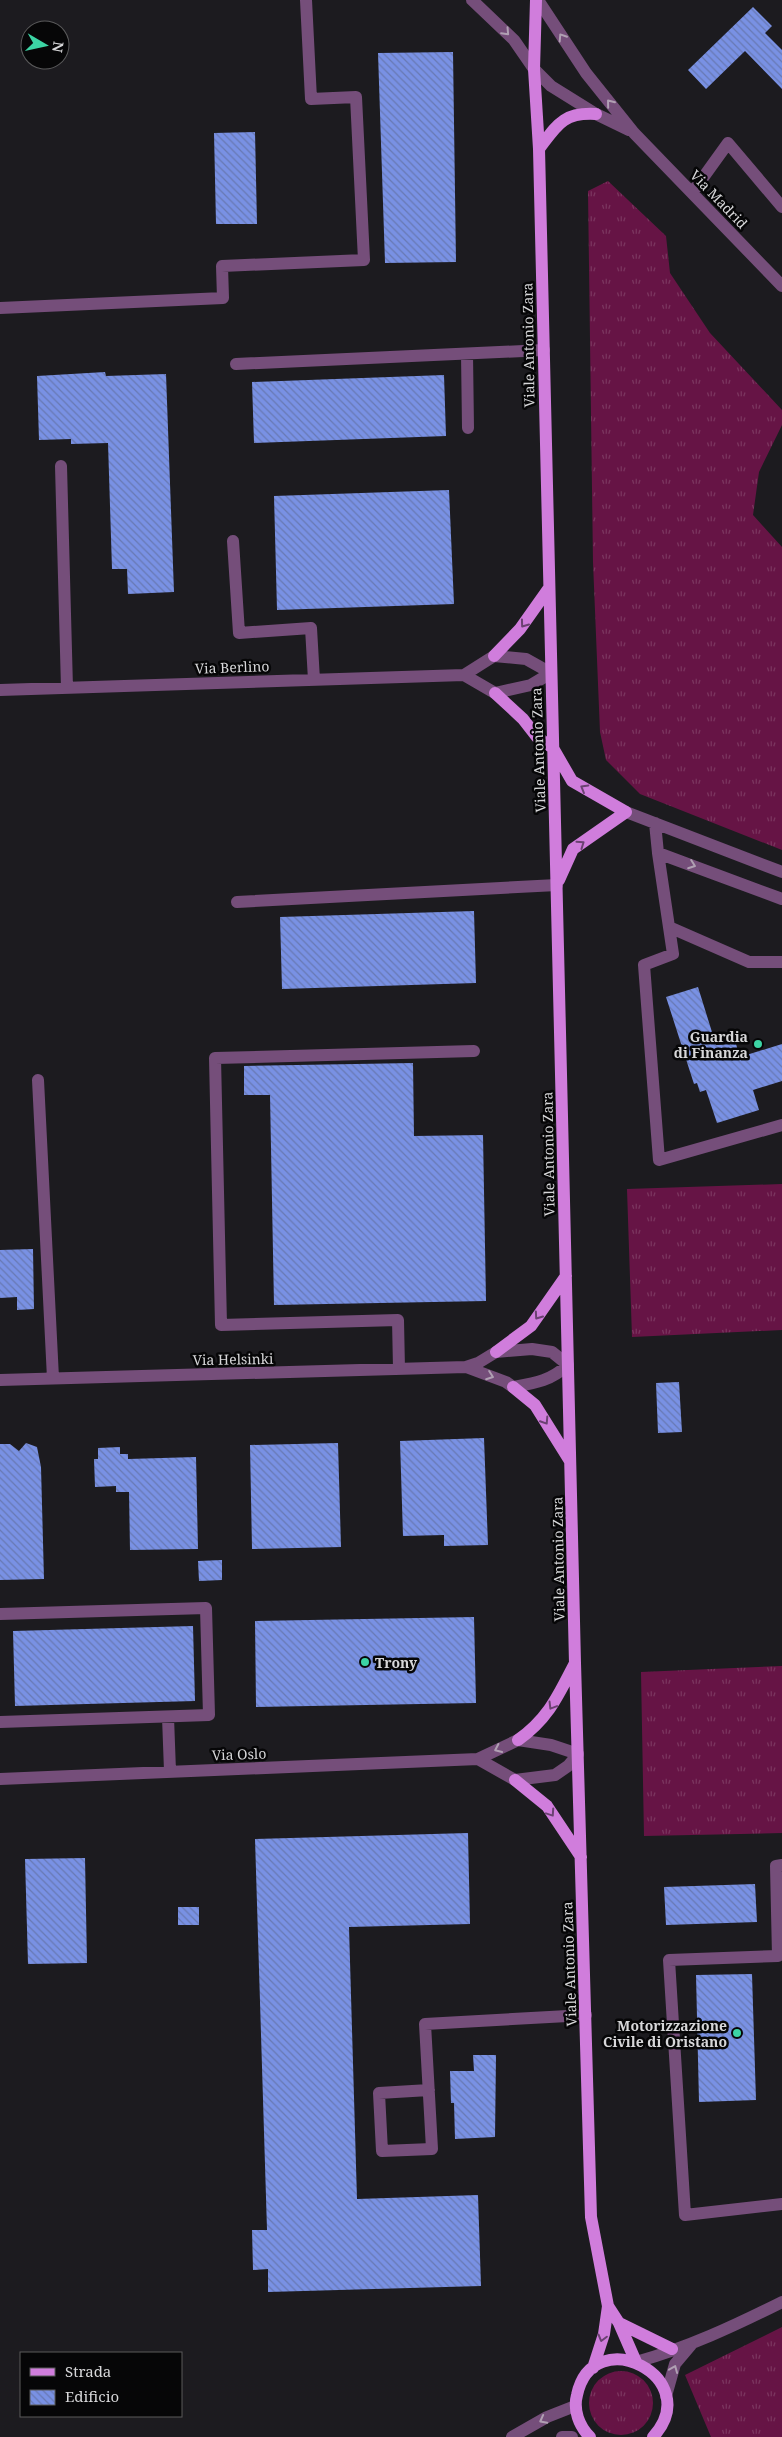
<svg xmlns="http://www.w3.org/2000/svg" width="782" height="2437" font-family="'Noto Serif',serif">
<defs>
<pattern id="grass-tufts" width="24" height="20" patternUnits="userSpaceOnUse" patternTransform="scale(1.25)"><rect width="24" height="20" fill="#661445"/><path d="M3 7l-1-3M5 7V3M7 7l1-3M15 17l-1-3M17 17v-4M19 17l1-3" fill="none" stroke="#7b355f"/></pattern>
<pattern id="building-back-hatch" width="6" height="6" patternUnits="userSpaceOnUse" patternTransform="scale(1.25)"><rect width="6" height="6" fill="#7991e4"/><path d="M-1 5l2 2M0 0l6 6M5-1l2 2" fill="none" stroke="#6879b3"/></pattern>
</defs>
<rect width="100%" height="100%" fill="#1c1b1f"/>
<path fill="url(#grass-tufts)" d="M 608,181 L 666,236 L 670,273 L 710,333 L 782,410 L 782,425 L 759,472 L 753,515 L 782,547 L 782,850 L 640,794 L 606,760 L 600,732 L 593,562 L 588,191 Z
M 782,1184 L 782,1330 L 632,1337 L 627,1189 Z
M 782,1666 L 782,1833 L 644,1836 L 641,1672 Z
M 782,2327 L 782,2437 L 711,2437 L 685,2375 Z
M589 2403a32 32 0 1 1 64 0a32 32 0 1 1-64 0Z"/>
<path fill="url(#building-back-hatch)" d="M 753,7 L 772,26 L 765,33 L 782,50 L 782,89 L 745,51 L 706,89 L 688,70 Z
M 453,52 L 456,262 L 385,263 L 378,53 Z
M 255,132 L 257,224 L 216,224 L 214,133 Z
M 105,372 L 106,376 L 166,374 L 174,592 L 128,594 L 127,569 L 112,569 L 108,443 L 71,444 L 71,439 L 39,440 L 37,376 Z
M 444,375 L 446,436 L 254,443 L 252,382 Z
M 449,490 L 454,604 L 277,610 L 274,496 Z
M 474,911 L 476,983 L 282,989 L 280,917 Z
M 698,987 L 716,1045 L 736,1044 L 740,1057 L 782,1044 L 782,1081 L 753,1090 L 759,1110 L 717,1123 L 706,1090 L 700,1092 L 697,1083 L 694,1084 L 666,997 Z
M 413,1063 L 414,1136 L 483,1135 L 486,1301 L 274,1305 L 270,1095 L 244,1095 L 244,1066 Z
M 33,1249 L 34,1309 L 17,1310 L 17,1297 L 0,1298 L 0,1250 Z
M 679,1382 L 682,1432 L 658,1433 L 656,1383 Z
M 484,1438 L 488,1545 L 444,1546 L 444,1535 L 403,1536 L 400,1441 Z
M 26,1443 L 37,1447 L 41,1467 L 44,1579 L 0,1580 L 0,1444 L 10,1444 L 19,1451 Z
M 338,1443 L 341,1547 L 252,1549 L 250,1445 Z
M 120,1447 L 120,1454 L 128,1454 L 128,1459 L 196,1457 L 198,1549 L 130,1550 L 129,1492 L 116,1492 L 116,1486 L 95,1487 L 94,1459 L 98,1459 L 98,1448 Z
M 222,1560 L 222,1580 L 199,1581 L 198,1561 Z
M 474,1617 L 476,1703 L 256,1707 L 255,1621 Z
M 193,1626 L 195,1701 L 15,1706 L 13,1631 Z
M 468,1833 L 470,1924 L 349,1927 L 357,2199 L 478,2195 L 481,2286 L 268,2292 L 268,2269 L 253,2270 L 252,2230 L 267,2230 L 255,1839 Z
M 85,1858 L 87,1963 L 28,1964 L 25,1859 Z
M 755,1884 L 757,1922 L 666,1925 L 664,1887 Z
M 178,1907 L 199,1907 L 199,1925 L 178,1925 Z
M 752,1974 L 756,2100 L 699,2102 L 696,1975 Z
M 473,2055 L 496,2055 L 495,2137 L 455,2139 L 454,2103 L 451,2103 L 450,2071 L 474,2071 Z"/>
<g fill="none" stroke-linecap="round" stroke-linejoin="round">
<path stroke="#754e7a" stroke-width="12" d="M 472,0 L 514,40 L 534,69 L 551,86 L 596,114 L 629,130
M 538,0 L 586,73 L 634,133 L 782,286
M 692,193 L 728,143 L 782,207
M 0,308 L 223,298 L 222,266 L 364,260 L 356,97 L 311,99 L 306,0
M 467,354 L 468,428
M 236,364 L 544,350
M 61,466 L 67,688
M 233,541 L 239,633 L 311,628 L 314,680
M 0,690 L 464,675 L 495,693 L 531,685 L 551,673 L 526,659 L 494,656 L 464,675
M 626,812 L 782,872
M 655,823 L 658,853 L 782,899
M 658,853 L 673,954 L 644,965 L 659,1160 L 782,1125
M 237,902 L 557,885
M 669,927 L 749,962 L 782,962
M 38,1080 L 53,1378
M 399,1369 L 398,1320 L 221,1325 L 215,1058 L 474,1051
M 0,1380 L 466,1367 L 478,1363 L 496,1352 L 532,1349 L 552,1352 L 568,1365 C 550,1381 536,1383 513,1387 L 506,1382 L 466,1367
M 0,1614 L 206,1608 L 209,1715 L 0,1722
M 168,1717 L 170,1771
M 0,1779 L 478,1759 L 518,1740 L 551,1745 L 578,1754 L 568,1766 L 555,1775 L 515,1780 L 478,1759
M 782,1865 L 776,1866 L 778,1956 L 669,1960 L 685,2215 L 782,2204
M 429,2090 L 379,2093 L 382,2151 L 432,2149 L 425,2024 L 586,2015
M 636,2362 C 687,2348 734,2326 782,2302
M 666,2396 L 675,2364 L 691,2345
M 512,2437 L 547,2417 L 575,2406
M 562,2437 L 572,2437"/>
<path stroke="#d07ddc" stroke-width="12" d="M 536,0 L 534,69 L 539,149 L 575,1663 L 591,2217 L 608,2306 L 604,2334 L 593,2368
M 539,149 C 557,125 563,112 596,114
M 494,656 L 520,629 L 549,588
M 495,693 L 523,719 L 537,737 L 553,748 L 572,781 L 626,812 L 573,849 L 559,880
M 496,1352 L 531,1326 L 566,1276
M 513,1387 L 535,1405 L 570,1461
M 518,1740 C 548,1719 558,1696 574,1665
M 515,1780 L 547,1806 L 581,1857
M 608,2306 L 619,2323 L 636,2362
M 619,2323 L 672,2349
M 590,2437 C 579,2426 573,2410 577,2395 C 593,2320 707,2378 653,2437"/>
</g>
<defs><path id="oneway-chevron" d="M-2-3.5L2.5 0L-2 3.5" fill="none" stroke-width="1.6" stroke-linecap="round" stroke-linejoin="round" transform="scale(1.25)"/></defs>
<g stroke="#b0a0b3">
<use href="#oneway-chevron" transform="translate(506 32) rotate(47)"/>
<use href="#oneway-chevron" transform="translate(562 37) rotate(-123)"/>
<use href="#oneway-chevron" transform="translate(610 103) rotate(-129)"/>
<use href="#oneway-chevron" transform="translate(692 865) rotate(20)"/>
<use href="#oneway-chevron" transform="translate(490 1376) rotate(20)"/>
<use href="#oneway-chevron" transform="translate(498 1749) rotate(155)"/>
<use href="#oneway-chevron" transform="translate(674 2369) rotate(-68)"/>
<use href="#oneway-chevron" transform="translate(543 2420) rotate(152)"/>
</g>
<g stroke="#6b4272">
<use href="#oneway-chevron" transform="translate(524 624) rotate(126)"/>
<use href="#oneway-chevron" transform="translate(584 788) rotate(-150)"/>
<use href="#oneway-chevron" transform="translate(581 844) rotate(-35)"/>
<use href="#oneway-chevron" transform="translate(538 1316) rotate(125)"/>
<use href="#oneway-chevron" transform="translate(545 1421) rotate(57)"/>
<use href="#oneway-chevron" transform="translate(552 1706) rotate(121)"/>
<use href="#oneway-chevron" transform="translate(551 1813) rotate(56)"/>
<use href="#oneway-chevron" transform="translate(602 2338) rotate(105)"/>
</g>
<g fill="#3cd4a4" stroke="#060607" stroke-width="2">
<circle cx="758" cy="1044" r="5"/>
<circle cx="365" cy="1662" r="5"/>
<circle cx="737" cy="2033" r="5"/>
</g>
<g text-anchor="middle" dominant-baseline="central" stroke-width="5" stroke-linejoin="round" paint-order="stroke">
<g font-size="14" fill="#d7d7d9" stroke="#060607">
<text transform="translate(719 199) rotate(46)">Via Madrid</text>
<text transform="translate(528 345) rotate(-91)">Viale Antonio Zara</text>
<text transform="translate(232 667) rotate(-2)">Via Berlino</text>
<text transform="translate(538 750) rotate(-92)">Viale Antonio Zara</text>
<text transform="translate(548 1154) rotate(-91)">Viale Antonio Zara</text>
<text transform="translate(233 1359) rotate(-1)">Via Helsinki</text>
<text transform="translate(558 1559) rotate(-91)">Viale Antonio Zara</text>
<text transform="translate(239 1754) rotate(-2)">Via Oslo</text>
<text transform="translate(569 1964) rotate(-92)">Viale Antonio Zara</text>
</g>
<g font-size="14" font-weight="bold" fill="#d7d7d9" stroke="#060607" text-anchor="end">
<text x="748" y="1036">Guardia<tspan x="748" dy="16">di Finanza</tspan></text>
<text x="375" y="1662" text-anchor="start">Trony</text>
<text x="727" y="2025">Motorizzazione<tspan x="727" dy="16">Civile di Oristano</tspan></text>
</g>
</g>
<rect x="20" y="2352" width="162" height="65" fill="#060607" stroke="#5a5a5b"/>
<rect x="30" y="2368" width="25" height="8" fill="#d07ddc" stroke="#5a5a5b"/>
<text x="65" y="2377" font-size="15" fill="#d7d7d9">Strada</text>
<rect x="30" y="2390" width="25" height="15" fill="url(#building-back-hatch)" stroke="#5a5a5b"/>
<text x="65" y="2402" font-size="15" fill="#d7d7d9">Edificio</text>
<g transform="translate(45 45) rotate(99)"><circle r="24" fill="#060607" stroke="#5a5a5b"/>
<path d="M0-4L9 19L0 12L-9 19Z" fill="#3cd4a4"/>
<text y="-8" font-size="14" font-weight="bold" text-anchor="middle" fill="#d7d7d9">N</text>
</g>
</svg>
